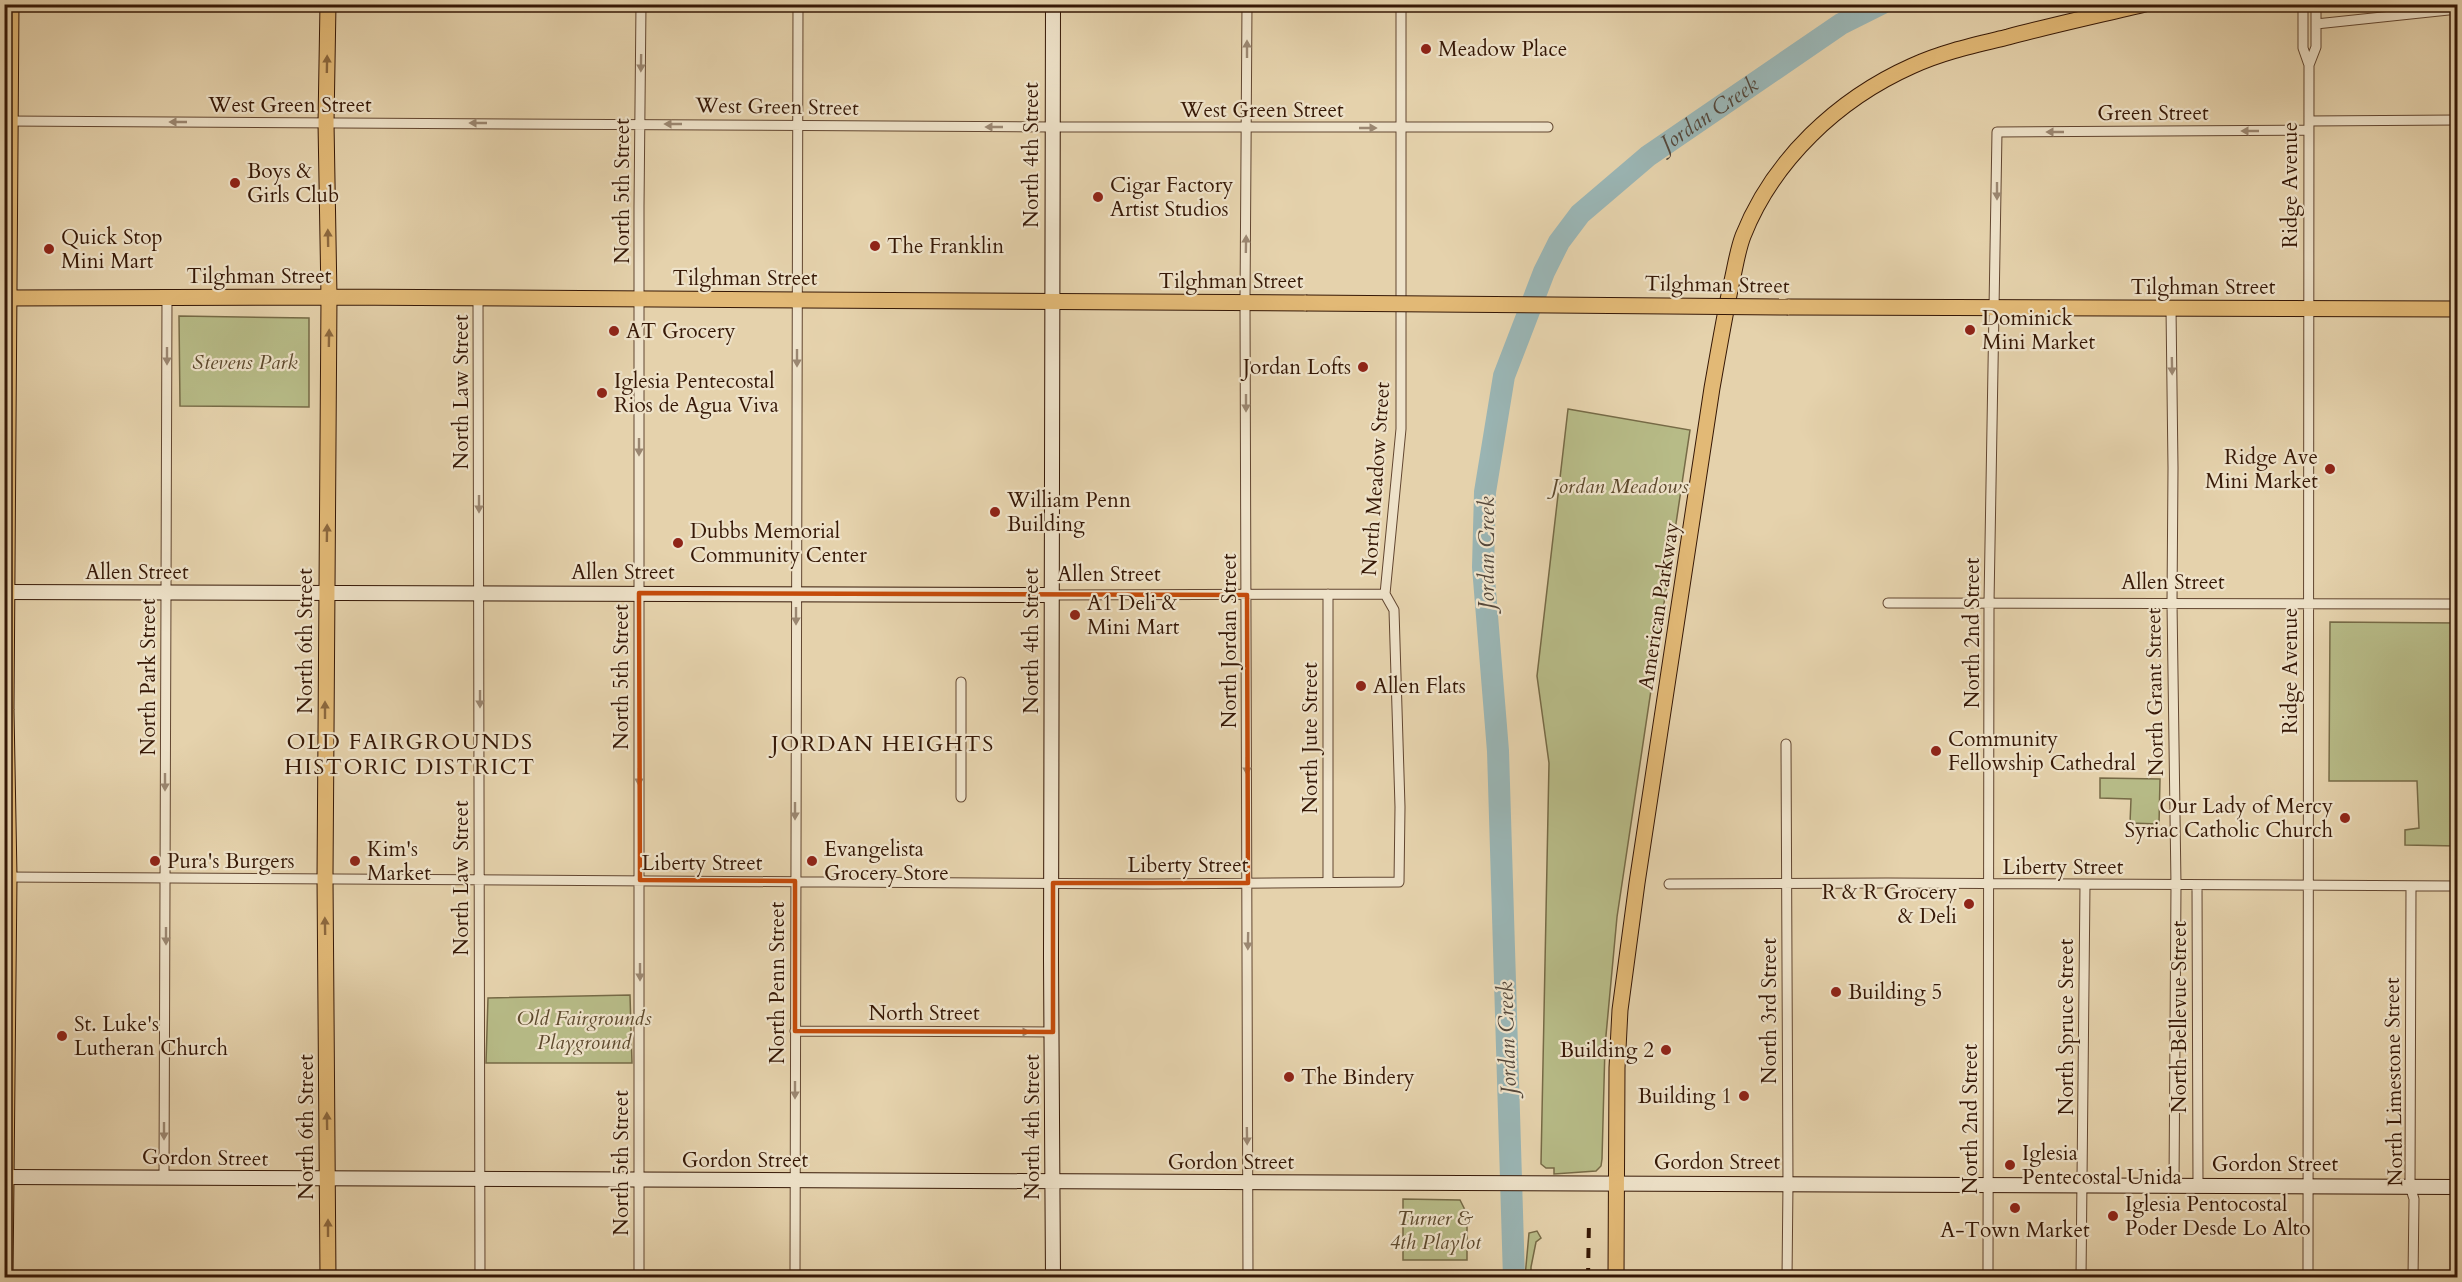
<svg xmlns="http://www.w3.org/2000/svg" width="2462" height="1282" font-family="Cardo,serif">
<rect width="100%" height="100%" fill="#e5d2ac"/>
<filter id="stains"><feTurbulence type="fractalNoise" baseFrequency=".00333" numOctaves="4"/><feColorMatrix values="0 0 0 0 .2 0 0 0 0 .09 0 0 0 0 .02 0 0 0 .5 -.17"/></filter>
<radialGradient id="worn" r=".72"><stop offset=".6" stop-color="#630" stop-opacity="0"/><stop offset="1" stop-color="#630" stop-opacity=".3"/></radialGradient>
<path fill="#b7bb87" stroke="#766a46" stroke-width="1.5" d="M 179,316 L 309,318 L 309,407 L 180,406 Z
M 1568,409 L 1690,430 L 1617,917 L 1605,1046 L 1602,1159 L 1601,1166 L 1596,1171 L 1554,1174 L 1554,1168 L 1546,1168 L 1541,1164 L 1549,763 L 1537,676 Z
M 2330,622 L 2457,623 L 2457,846 L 2405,845 L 2405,830 L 2419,828 L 2417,781 L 2329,781 Z
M 2100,778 L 2160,779 L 2159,824 L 2130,823 L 2131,799 L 2100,798 Z
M 630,995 L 632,1063 L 486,1063 L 488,998 Z
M 1403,1199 L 1460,1200 L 1467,1214 L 1467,1260 L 1403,1260 Z
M 1537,1231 L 1541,1238 L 1536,1242 L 1531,1267 L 1531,1277 L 1525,1277 L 1529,1233 Z"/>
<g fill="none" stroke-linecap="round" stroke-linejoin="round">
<path stroke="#9ab5b4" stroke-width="22" id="s1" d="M 1514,1278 L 1498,751 L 1483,567 L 1485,492 L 1504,376 L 1544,272 L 1559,242 L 1580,214 L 1648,156 L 1841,24 L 1881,4"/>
<defs>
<path id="street" d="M 1247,4 L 1245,302 L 1248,1278
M 2303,4 L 2303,48 L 2309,65 L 2308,1278
M 2316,24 L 2458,9
M 2309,65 L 2316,47 L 2316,4
M 6,121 L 1052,127 L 1548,127
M 2309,121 L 2458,120
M 478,299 L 480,1278
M 2171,308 L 2173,468 L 2172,603 L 2176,885 L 2174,1185
M 1328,594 L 1328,882
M 1052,595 L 1385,594
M 1888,603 L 2458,604
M 1786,744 L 1788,1183 L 1787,1278
M 961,797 L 961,682
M 5,877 L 1153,884 L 1399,882 L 1400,807 L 1394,610 L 1385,594 L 1401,429 L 1401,4
M 1669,884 L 1887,883 L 2458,886
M 2197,885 L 2198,1185
M 2411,886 L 2410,1186 L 2414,1199 L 2413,1278
M 795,1031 L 1053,1032
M 164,1178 L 167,297
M 639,1278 L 639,206 L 641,4
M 795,1278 L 798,4
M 1988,1278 L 1989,603 L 1997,132 L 2309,130
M 2081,1278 L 2085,885"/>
<path id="secondary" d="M 1053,4 L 1051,959 L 1053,1278
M 4,592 L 1052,595
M 4,1177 L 2458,1187"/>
<path id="primary" d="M 4,298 L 329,297 L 1306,303
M 1788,307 L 2458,309
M 5,1278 L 9,877 L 6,710 L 11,4
M 328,1278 L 325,878 L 329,297 L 326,123 L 328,4
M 1616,1278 L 1617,1068 L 1620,1010 L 1637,883 L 1712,388 C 1718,354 1724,319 1731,285 C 1735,269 1737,252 1743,236 C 1773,160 1838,99 1912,66 C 1942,52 1975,45 2008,37 C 2053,25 2099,15 2145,4"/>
</defs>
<use href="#street" stroke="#624630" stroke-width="11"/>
<use href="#secondary" stroke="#361806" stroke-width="16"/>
<use href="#primary" stroke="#361806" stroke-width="17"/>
<use href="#street" stroke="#eee2c9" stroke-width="9"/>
<use href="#secondary" stroke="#eee2c9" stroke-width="14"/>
<use href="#primary" stroke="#e2b976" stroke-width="15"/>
<path stroke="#361806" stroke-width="4" stroke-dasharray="10 10" stroke-linecap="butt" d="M 1588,1278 L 1589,1220"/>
<defs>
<path id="primary-bridge" d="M 1306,303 L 1788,307"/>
</defs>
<use href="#primary-bridge" stroke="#361806" stroke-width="17" stroke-linecap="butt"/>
<use href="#primary-bridge" stroke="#e2b976" stroke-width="15"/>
</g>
<defs><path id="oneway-solid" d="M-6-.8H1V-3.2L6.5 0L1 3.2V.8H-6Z" transform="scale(1.5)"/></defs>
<g fill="#9b8771">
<use href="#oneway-solid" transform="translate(1247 49) rotate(-90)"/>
<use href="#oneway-solid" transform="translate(641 63) rotate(91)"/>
<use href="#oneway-solid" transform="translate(178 122) rotate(-180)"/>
<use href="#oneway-solid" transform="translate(478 123) rotate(-180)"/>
<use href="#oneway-solid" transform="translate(673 124) rotate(-180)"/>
<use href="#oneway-solid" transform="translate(994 127) rotate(-180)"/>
<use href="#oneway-solid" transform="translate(1368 128)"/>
<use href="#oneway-solid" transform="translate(2250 131) rotate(180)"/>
<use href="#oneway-solid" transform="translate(2055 132) rotate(180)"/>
<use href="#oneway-solid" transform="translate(1997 191) rotate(90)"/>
<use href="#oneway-solid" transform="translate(1246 244) rotate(-89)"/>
<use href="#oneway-solid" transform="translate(167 356) rotate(90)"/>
<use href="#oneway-solid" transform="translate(797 358) rotate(90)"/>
<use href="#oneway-solid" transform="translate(2172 366) rotate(89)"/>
<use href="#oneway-solid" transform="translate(1246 403) rotate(90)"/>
<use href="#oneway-solid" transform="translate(639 447) rotate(90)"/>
<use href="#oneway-solid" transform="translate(479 504) rotate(90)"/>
<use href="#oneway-solid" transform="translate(796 616) rotate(90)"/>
<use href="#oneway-solid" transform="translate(480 699) rotate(90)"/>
<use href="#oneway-solid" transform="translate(1247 766) rotate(90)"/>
<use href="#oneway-solid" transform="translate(639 777) rotate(90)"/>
<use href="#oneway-solid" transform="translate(165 782) rotate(90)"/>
<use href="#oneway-solid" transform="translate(795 811) rotate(90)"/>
<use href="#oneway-solid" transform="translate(166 936) rotate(90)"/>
<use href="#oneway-solid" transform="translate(1248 941) rotate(91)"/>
<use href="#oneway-solid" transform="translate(640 972) rotate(90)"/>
<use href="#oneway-solid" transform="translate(1021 1032)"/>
<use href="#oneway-solid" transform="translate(795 1090) rotate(90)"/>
<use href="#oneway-solid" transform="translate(164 1131) rotate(90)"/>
<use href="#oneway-solid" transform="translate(1247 1136) rotate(89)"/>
</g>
<g fill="#8c683e">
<use href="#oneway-solid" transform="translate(327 64) rotate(-89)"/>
<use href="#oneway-solid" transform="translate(328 238) rotate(-91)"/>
<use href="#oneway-solid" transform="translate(329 338) rotate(-89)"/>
<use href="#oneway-solid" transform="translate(327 533) rotate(-89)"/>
<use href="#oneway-solid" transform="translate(325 710) rotate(-90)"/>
<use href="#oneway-solid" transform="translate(325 926) rotate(-91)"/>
<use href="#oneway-solid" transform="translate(327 1121) rotate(-91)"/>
<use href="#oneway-solid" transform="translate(328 1228) rotate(-90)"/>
</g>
<path fill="none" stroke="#c44c0b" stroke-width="4.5" stroke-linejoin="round" d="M 639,593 L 1247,595 L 1248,883 L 1053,883 L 1053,1032 L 795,1031 L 795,881 L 640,880 Z"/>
<g fill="#8f2418" stroke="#eee2c9" stroke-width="2">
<circle cx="1426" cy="49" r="6"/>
<circle cx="235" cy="183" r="6"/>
<circle cx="1098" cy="197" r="6"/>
<circle cx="875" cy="246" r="6"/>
<circle cx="49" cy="249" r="6"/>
<circle cx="1970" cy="330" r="6"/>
<circle cx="614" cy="331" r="6"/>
<circle cx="1363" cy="367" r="6"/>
<circle cx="602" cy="393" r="6"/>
<circle cx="2330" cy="469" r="6"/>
<circle cx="995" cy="512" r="6"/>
<circle cx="678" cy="543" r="6"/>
<circle cx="1075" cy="615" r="6"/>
<circle cx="1361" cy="686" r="6"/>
<circle cx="1936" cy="751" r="6"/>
<circle cx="2345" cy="818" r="6"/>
<circle cx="155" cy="861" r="6"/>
<circle cx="355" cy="861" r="6"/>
<circle cx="812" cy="861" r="6"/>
<circle cx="1969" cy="904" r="6"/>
<circle cx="1836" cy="992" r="6"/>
<circle cx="62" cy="1036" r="6"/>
<circle cx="1666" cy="1050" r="6"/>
<circle cx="1289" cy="1077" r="6"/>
<circle cx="1744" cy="1096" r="6"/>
<circle cx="2010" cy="1165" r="6"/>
<circle cx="2015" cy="1208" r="6"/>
<circle cx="2113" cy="1216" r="6"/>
</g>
<g text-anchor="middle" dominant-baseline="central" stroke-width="4.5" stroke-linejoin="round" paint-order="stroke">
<g font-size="21" fill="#361806" stroke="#eee2c9" text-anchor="start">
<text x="1438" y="49">Meadow Place</text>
<text x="247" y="171">Boys &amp;<tspan x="247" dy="24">Girls Club</tspan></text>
<text x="1110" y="185">Cigar Factory<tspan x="1110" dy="24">Artist Studios</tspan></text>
<text x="61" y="237">Quick Stop<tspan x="61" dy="24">Mini Mart</tspan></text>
<text x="887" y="246">The Franklin</text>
<text x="1982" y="318">Dominick<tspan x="1982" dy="24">Mini Market</tspan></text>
<text x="626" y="331">AT Grocery</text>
<text x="1351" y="367" text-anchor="end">Jordan Lofts</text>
<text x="614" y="381">Iglesia Pentecostal<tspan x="614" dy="24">Rios de Agua Viva</tspan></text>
<text x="2318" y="457" text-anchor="end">Ridge Ave<tspan x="2318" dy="24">Mini Market</tspan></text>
<text x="1007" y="500">William Penn<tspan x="1007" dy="24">Building</tspan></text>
<text x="690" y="531">Dubbs Memorial<tspan x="690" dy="24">Community Center</tspan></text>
<text x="1087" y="603">A1 Deli &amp;<tspan x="1087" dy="24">Mini Mart</tspan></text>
<text x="1373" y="686">Allen Flats</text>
<text x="1948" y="739">Community<tspan x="1948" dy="24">Fellowship Cathedral</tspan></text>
<text x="2333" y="806" text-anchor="end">Our Lady of Mercy<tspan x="2333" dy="24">Syriac Catholic Church</tspan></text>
<text x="367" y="849">Kim's<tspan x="367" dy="24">Market</tspan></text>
<text x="824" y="849">Evangelista<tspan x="824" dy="24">Grocery Store</tspan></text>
<text x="167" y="861">Pura's Burgers</text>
<text x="1957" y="892" text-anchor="end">R &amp; R Grocery<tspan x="1957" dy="24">&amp; Deli</tspan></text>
<text x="1848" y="992">Building 5</text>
<text x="74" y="1024">St. Luke's<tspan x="74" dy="24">Lutheran Church</tspan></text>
<text x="1654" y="1050" text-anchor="end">Building 2</text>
<text x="1301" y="1077">The Bindery</text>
<text x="1732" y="1096" text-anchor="end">Building 1</text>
<text x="2022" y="1153">Iglesia<tspan x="2022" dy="24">Pentecostal Unida</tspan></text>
<text x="2125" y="1204">Iglesia Pentocostal<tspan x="2125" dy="24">Poder Desde Lo Alto</tspan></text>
<text x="2015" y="1230" text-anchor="middle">A-Town Market</text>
</g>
<g font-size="21" fill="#361806" stroke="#eee2c9">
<text x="290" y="105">West Green Street</text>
<text transform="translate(777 107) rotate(1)">West Green Street</text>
<text x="1262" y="110">West Green Street</text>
<text x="2153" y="113">Green Street</text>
<text transform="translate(1031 155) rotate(-90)">North 4th Street</text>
<text transform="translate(2290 185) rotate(-90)">Ridge Avenue</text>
<text transform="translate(622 191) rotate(-90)">North 5th Street</text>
<text x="259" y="276">Tilghman Street</text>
<text x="745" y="278">Tilghman Street</text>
<text x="1231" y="281">Tilghman Street</text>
<text transform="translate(1717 285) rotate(1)">Tilghman Street</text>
<text x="2203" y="287">Tilghman Street</text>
<text transform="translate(461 392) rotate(-90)">North Law Street</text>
<text transform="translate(1376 479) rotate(-86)">North Meadow Street</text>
<text x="137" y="572">Allen Street</text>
<text x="623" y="572">Allen Street</text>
<text x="1109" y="574">Allen Street</text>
<text x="2173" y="582">Allen Street</text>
<text transform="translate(1659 606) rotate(-81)">American Parkway</text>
<text transform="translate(1972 633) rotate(-90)">North 2nd Street</text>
<text transform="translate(305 641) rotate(-90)">North 6th Street</text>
<text transform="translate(1031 641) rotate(-90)">North 4th Street</text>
<text transform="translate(1229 641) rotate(-90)">North Jordan Street</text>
<text transform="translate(2290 671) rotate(-90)">Ridge Avenue</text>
<text transform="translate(148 677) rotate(-90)">North Park Street</text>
<text transform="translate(621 677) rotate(-90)">North 5th Street</text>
<text transform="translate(2155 692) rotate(-91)">North Grant Street</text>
<text transform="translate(1310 738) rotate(-90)">North Jute Street</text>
<text x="702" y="863">Liberty Street</text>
<text x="1188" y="865">Liberty Street</text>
<text x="2063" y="867">Liberty Street</text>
<text transform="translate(461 878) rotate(-90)">North Law Street</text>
<text transform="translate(777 983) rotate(-90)">North Penn Street</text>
<text transform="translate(1769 1011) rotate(-90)">North 3rd Street</text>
<text x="924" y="1013">North Street</text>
<text transform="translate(2179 1017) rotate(-90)">North Bellevue Street</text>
<text transform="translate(2066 1027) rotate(-90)">North Spruce Street</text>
<text transform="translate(2394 1082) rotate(-91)">North Limestone Street</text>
<text transform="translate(1970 1119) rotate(-90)">North 2nd Street</text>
<text transform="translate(306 1127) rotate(-90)">North 6th Street</text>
<text transform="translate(1032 1127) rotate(-90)">North 4th Street</text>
<text transform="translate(205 1158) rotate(1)">Gordon Street</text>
<text x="745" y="1160">Gordon Street</text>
<text x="1231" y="1162">Gordon Street</text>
<text x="1717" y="1162">Gordon Street</text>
<text transform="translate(621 1163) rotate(-90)">North 5th Street</text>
<text x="2275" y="1164">Gordon Street</text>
</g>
<g font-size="21" font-style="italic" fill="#5d492d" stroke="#eee2c9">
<text x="245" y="362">Stevens Park</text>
<text x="1620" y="486">Jordan Meadows</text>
<text x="584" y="1018">Old Fairgrounds<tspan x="584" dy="24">Playground</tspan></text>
<text x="1435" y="1218">Turner &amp;<tspan x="1435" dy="24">4th Playlot</tspan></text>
</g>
<g font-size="22" font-style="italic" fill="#54473a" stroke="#eee2c9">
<text stroke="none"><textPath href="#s1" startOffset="1248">Jordan Creek</textPath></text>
<text transform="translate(1487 553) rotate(-90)">Jordan Creek</text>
<text transform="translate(1507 1038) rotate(-92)">Jordan Creek</text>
</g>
<g font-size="22" letter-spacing="1.5" fill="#361806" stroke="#eee2c9">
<text x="410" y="742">OLD FAIRGROUNDS<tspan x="410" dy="25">HISTORIC DISTRICT</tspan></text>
<text x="883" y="744">JORDAN HEIGHTS</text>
</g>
</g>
<rect width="2462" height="1282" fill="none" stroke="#e5d2ac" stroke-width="24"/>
<rect x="6" y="6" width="2450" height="1270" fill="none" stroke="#361806" stroke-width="3"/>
<rect x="12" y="12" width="2438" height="1258" fill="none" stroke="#361806" stroke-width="1.5"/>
<rect width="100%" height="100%" filter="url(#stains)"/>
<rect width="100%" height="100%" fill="url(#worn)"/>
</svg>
